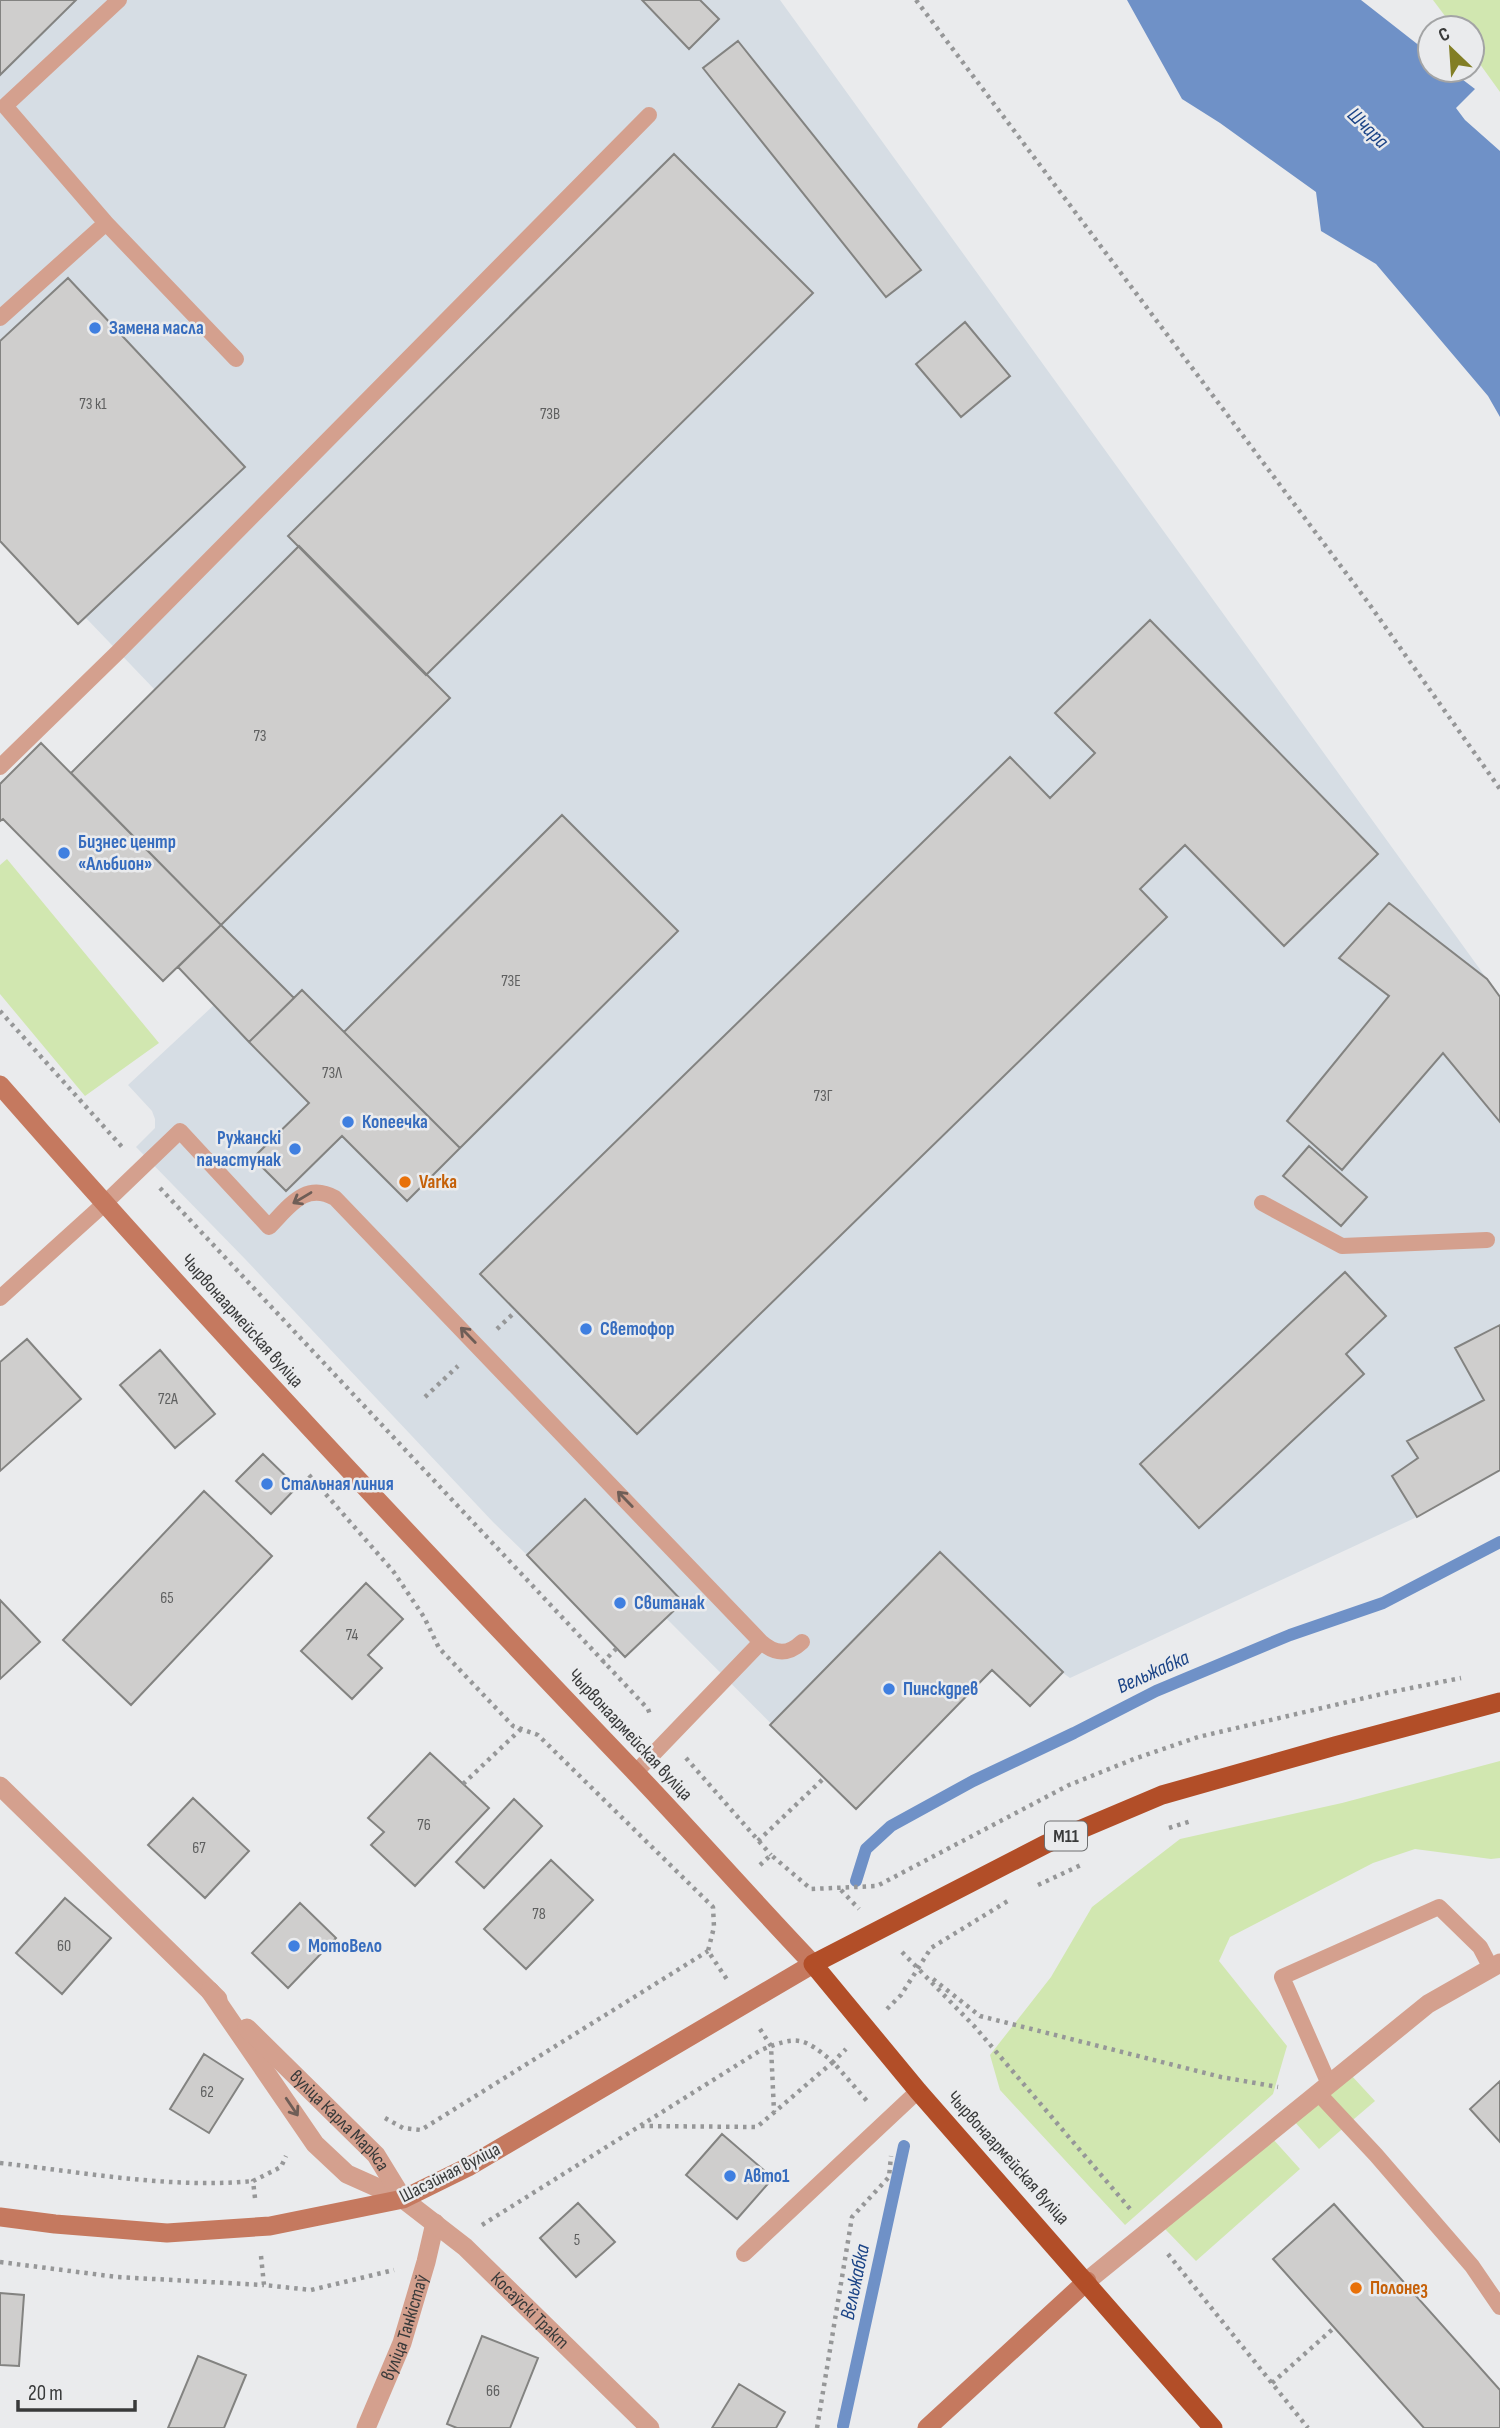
<svg xmlns="http://www.w3.org/2000/svg" width="1500" height="2428" font-family="'Sofia Sans Condensed',sans-serif">
<rect width="100%" height="100%" fill="#eaebed"/>
<path fill="#d6dde4" d="M 0,0 L 780,0 L 1500,997 L 1500,1470 L 1417,1517 L 1070,1678 L 1063,1673 L 1030,1706 L 992,1670 L 856,1809 L 666,1618 L 625,1657 L 527,1555 L 493,1522 L 246,1260 L 136,1147 L 155,1128 L 155,1119 L 152,1111 L 128,1085 L 214,1005 L 178,967 L 163,981 L 3,820 L 0,821 L 0,784 L 41,743 L 71,773 L 155,690 L 86,618 L 78,624 L 0,542 Z"/>
<path fill="#d1e7b0" d="M 1433,0 L 1500,0 L 1500,92 L 1472,53 L 1472,28 L 1454,28 Z
M 7,859 L 159,1043 L 85,1096 L 0,994 L 0,865 Z
M 1500,1761 L 1500,1858 L 1491,1859 L 1415,1849 L 1373,1863 L 1230,1937 L 1219,1961 L 1287,2046 L 1273,2094 L 1125,2225 L 1000,2090 L 990,2055 L 1051,1977 L 1092,1907 L 1180,1839 L 1342,1803 Z
M 1351,2075 L 1375,2101 L 1319,2149 L 1294,2121 Z
M 1272,2138 L 1300,2169 L 1196,2261 L 1165,2229 Z"/>
<path fill="#6f91c7" d="M 1127,0 L 1361,0 L 1430,54 L 1430,70 L 1450,70 L 1475,89 L 1456,108 L 1465,120 L 1500,151 L 1500,417 L 1488,396 L 1376,264 L 1321,231 L 1316,192 L 1220,123 L 1182,99 Z"/>
<g fill="none" stroke-linecap="round" stroke-linejoin="round">
<path stroke="#6f91c7" stroke-width="12" d="M 856,1881 L 866,1849 L 891,1826 L 973,1781 L 1074,1733 L 1156,1691 L 1290,1635 L 1383,1603 L 1500,1542
M 843,2426 L 904,2146"/>
</g>
<path fill="#cfcecd" stroke="#838381" stroke-width="2" d="M 0,0 L 76,0 L 0,75 Z
M 642,0 L 700,0 L 719,19 L 689,49 Z
M 738,41 L 921,270 L 886,297 L 703,68 Z
M 674,154 L 813,293 L 426,675 L 288,536 Z
M 68,278 L 245,467 L 78,624 L 0,541 L 0,341 Z
M 965,322 L 1010,376 L 961,417 L 916,364 Z
M 299,546 L 450,698 L 221,925 L 71,773 Z
M 1150,620 L 1378,854 L 1284,946 L 1185,845 L 1140,889 L 1167,917 L 637,1434 L 480,1274 L 1010,757 L 1050,798 L 1095,753 L 1055,713 Z
M 41,743 L 221,925 L 163,981 L 3,819 L 0,821 L 0,784 Z
M 562,815 L 678,931 L 460,1148 L 344,1032 Z
M 1389,903 L 1487,979 L 1500,997 L 1500,1122 L 1443,1053 L 1342,1170 L 1287,1121 L 1389,996 L 1339,958 Z
M 221,925 L 294,998 L 249,1042 L 178,967 Z
M 302,990 L 460,1148 L 407,1201 L 342,1136 L 286,1191 L 253,1158 L 309,1103 L 249,1042 Z
M 1309,1146 L 1367,1197 L 1341,1226 L 1283,1176 Z
M 1345,1272 L 1386,1316 L 1346,1354 L 1364,1374 L 1199,1528 L 1140,1464 Z
M 1500,1325 L 1500,1470 L 1417,1517 L 1392,1476 L 1418,1458 L 1407,1441 L 1484,1400 L 1455,1348 Z
M 27,1339 L 81,1399 L 0,1471 L 0,1362 Z
M 160,1350 L 215,1414 L 175,1448 L 120,1385 Z
M 263,1454 L 297,1487 L 271,1514 L 236,1481 Z
M 204,1491 L 272,1556 L 131,1705 L 63,1640 Z
M 585,1499 L 683,1602 L 625,1657 L 527,1555 Z
M 940,1552 L 1063,1672 L 1030,1706 L 992,1670 L 856,1809 L 770,1725 Z
M 366,1583 L 403,1619 L 368,1655 L 382,1668 L 352,1699 L 301,1651 Z
M 0,1600 L 40,1642 L 0,1679 Z
M 430,1753 L 489,1808 L 415,1886 L 371,1845 L 384,1832 L 368,1818 Z
M 193,1798 L 249,1851 L 205,1898 L 148,1845 Z
M 514,1799 L 542,1826 L 484,1888 L 456,1862 Z
M 551,1860 L 593,1900 L 526,1969 L 484,1929 Z
M 65,1898 L 111,1938 L 62,1994 L 16,1953 Z
M 300,1903 L 336,1938 L 288,1988 L 252,1953 Z
M 204,2054 L 243,2079 L 209,2133 L 170,2109 Z
M 1500,2081 L 1500,2142 L 1470,2109 Z
M 722,2134 L 773,2178 L 737,2219 L 686,2175 Z
M 578,2203 L 615,2242 L 576,2277 L 540,2238 Z
M 1334,2204 L 1500,2390 L 1500,2428 L 1424,2428 L 1273,2259 Z
M 0,2293 L 24,2295 L 19,2366 L 0,2365 Z
M 482,2336 L 538,2358 L 510,2428 L 457,2428 L 447,2424 Z
M 198,2356 L 246,2375 L 224,2428 L 168,2428 Z
M 739,2384 L 785,2412 L 776,2428 L 712,2428 Z"/>
<g fill="none" stroke-linecap="round" stroke-linejoin="round">
<path stroke="#969798" stroke-width="4.5" stroke-dasharray="3.5 5" stroke-linecap="butt" d="M 916,0 L 1367,601 L 1500,789
M 0,1011 L 123,1148
M 160,1188 L 648,1709 L 651,1717
M 497,1329 L 516,1311
M 425,1397 L 458,1366
M 309,1475 L 393,1571 L 424,1617 L 439,1648 L 513,1726 L 538,1735 L 713,1907 L 714,1927 L 708,1951 L 728,1981
M 602,1663 L 617,1648
M 686,1758 L 771,1855
M 463,1784 L 521,1729
M 1169,1828 L 1191,1821
M 758,1841 L 824,1778
M 760,1865 L 771,1855 L 811,1889 L 877,1886 L 1069,1785 L 1134,1759 L 1198,1737 L 1386,1693 L 1461,1678
M 1038,1885 L 1081,1865
M 841,1890 L 859,1909
M 902,1952 L 975,2027 L 1131,2210
M 933,1979 L 980,2016 L 1221,2077 L 1278,2087
M 887,2009 L 901,1995 L 931,1948 L 1011,1899
M 760,2029 L 771,2046 L 774,2112
M 385,2118 L 403,2128 L 421,2130 L 708,1951
M 641,2126 L 757,2127 L 833,2062 L 867,2101
M 0,2163 C 83,2172 169,2189 253,2181
M 255,2198 L 253,2181 L 281,2167 L 286,2156
M 482,2225 L 761,2050 C 798,2035 803,2037 833,2062 L 846,2049
M 1168,2254 L 1308,2428
M 261,2256 L 264,2285 L 311,2290 L 394,2270
M 0,2262 L 117,2277 L 264,2285
M 1272,2383 L 1335,2327
M 817,2428 L 852,2217 L 889,2177 L 891,2156"/>
<path stroke="#d4a08e" stroke-width="16" d="M 106,223 L 236,359
M 0,318 L 106,223 L 5,106 L 119,0
M 0,767 L 118,652 L 649,115
M 1262,1203 L 1342,1246 L 1487,1240
M 0,1298 L 104,1204 L 180,1131 L 269,1227 C 289,1207 305,1181 335,1198 L 761,1642 C 776,1655 788,1655 802,1642
M 635,1773 L 761,1642
M 1329,2084 L 1282,1977 L 1439,1907 L 1480,1947 L 1491,1968
M 1318,2093 L 1376,2155 L 1472,2266 L 1500,2307
M 744,2254 L 918,2091"/>
<g stroke="#d4a08e" stroke-width="19">
<path d="M 1087,2281 L 1428,2004 L 1500,1963"/>
<path id="s1" d="M 366,2428 L 402,2343 L 426,2262 L 435,2223"/>
</g>
<g stroke="#d4a08e" stroke-width="19">
<path d="M 0,1786 L 218,1999"/>
<path id="s2" d="M 210,1991 L 315,2144 L 347,2174 L 403,2199 L 465,2247 L 650,2428"/>
<path id="s3" d="M 247,2028 L 376,2155 L 403,2199"/>
</g>
<path stroke="#c5795f" stroke-width="19" d="M 0,1085 C 205,1319 418,1545 633,1770 C 694,1834 752,1900 813,1964 L 468,2167 L 403,2199 L 270,2226 L 167,2233 L 55,2224 L 0,2217
M 927,2428 L 1087,2281"/>
<path stroke="#b24e28" stroke-width="19" d="M 1213,2428 L 918,2091 L 813,1964 L 1046,1844 L 1162,1795 L 1335,1746 L 1500,1702"/>
</g>
<defs><path id="oneway-shaft" d="M-6 0H5M1.5-3L5.5 0L1.5 3" fill="none" stroke-width="1.6" stroke-linecap="round" stroke-linejoin="round" transform="scale(1.75)"/></defs>
<g stroke="#6f5e57">
<use href="#oneway-shaft" transform="translate(302 1198) rotate(149)"/>
<use href="#oneway-shaft" transform="translate(468 1335) rotate(-134)"/>
<use href="#oneway-shaft" transform="translate(625 1499) rotate(-134)"/>
<use href="#oneway-shaft" transform="translate(292 2107) rotate(56)"/>
</g>
<g fill="#3f7fe0" stroke="#eaebed" stroke-width="2.5">
<circle cx="95" cy="328" r="7"/>
<circle cx="64" cy="853" r="7"/>
<circle cx="348" cy="1122" r="7"/>
<circle cx="295" cy="1149" r="7"/>
<circle cx="586" cy="1329" r="7"/>
<circle cx="267" cy="1484" r="7"/>
<circle cx="620" cy="1603" r="7"/>
<circle cx="889" cy="1689" r="7"/>
<circle cx="294" cy="1946" r="7"/>
<circle cx="730" cy="2176" r="7"/>
</g>
<g fill="#e8710a" stroke="#eaebed" stroke-width="2.5">
<circle cx="405" cy="1182" r="7"/>
<circle cx="1356" cy="2288" r="7"/>
</g>
<g text-anchor="middle" dominant-baseline="central" stroke-width="5" stroke-linejoin="round" paint-order="stroke">
<g font-size="16" fill="#5e5f5f">
<text x="93" y="404">73 к1</text>
<text x="550" y="414">73В</text>
<text x="260" y="736">73</text>
<text x="511" y="981">73Е</text>
<text x="332" y="1073">73Л</text>
<text x="823" y="1096">73Г</text>
<text x="168" y="1399">72А</text>
<text x="167" y="1598">65</text>
<text x="352" y="1635">74</text>
<text x="424" y="1825">76</text>
<text x="199" y="1848">67</text>
<text x="539" y="1914">78</text>
<text x="64" y="1946">60</text>
<text x="207" y="2092">62</text>
<text x="577" y="2240">5</text>
<text x="493" y="2391">66</text>
</g>
<rect fill="#eaebed" stroke="#6e6f70" stroke-width="2" x="1045" y="1821.5" width="42" height="29" rx="5"/>
<g font-size="18" font-weight="bold" fill="#393a3a">
<text x="1066" y="1836">М11</text>
</g>
<g font-size="19" font-weight="bold" fill="#366cbe" stroke="#eaebed" text-anchor="start">
<text x="109" y="328">Замена масла</text>
<text x="78" y="842">Бизнес центр<tspan x="78" dy="22">«Альбион»</tspan></text>
<text x="362" y="1122">Копеечка</text>
<text x="281" y="1138" text-anchor="end">Ружанскі<tspan x="281" dy="22">пачастунак</tspan></text>
<text x="600" y="1329">Светофор</text>
<text x="281" y="1484">Стальная линия</text>
<text x="634" y="1603">Свитанак</text>
<text x="903" y="1689">Пинскдрев</text>
<text x="308" y="1946">МотоВело</text>
<text x="744" y="2176">Авто1</text>
</g>
<g font-size="19" font-weight="bold" fill="#c56008" stroke="#eaebed" text-anchor="start">
<text x="419" y="1182">Varka</text>
<text x="1370" y="2288">Полонез</text>
</g>
<g font-size="19" fill="#393a3a" stroke="#eaebed">
<text transform="translate(242 1321) rotate(48)">Чырвонаармейская вуліца</text>
<text transform="translate(630 1735) rotate(47)">Чырвонаармейская вуліца</text>
<text stroke="none"><textPath href="#s3" startOffset="131">вуліца Карла Маркса</textPath></text>
<text transform="translate(1008 2158) rotate(48)">Чырвонаармейская вуліца</text>
<text transform="translate(450 2173) rotate(-27)">Шасэйная вуліца</text>
<text stroke="none"><textPath href="#s2" startOffset="460">Косаўскі Тракт</textPath></text>
<text stroke="none"><textPath href="#s1" startOffset="108">вуліца Танкістаў</textPath></text>
</g>
<g font-size="21" font-style="italic" fill="#1b4487" stroke="#eaebed">
<text transform="translate(1368 128) rotate(44)">Шчара</text>
<text transform="translate(1153 1672) rotate(-24)">Вельжабка</text>
<text transform="translate(855 2282) rotate(-78)">Вельжабка</text>
</g>
</g>
<g transform="translate(1451 49) rotate(335)"><circle r="33" fill="#eaebed" stroke="#a3a4a5" stroke-width="2"/>
<path d="M0-5L12 26L0 18L-12 26Z" fill="#827e25"/>
<text y="-10" font-size="19" font-weight="bold" text-anchor="middle" fill="#393a3a">С</text>
</g>
<path d="M18 2400v10h117v-10" fill="none" stroke="#393a3a" stroke-width="3.5"/>
<text x="28" y="2400" font-size="21" fill="#393a3a" stroke="#eaebed" stroke-width="5" paint-order="stroke">20 m</text>
</svg>
